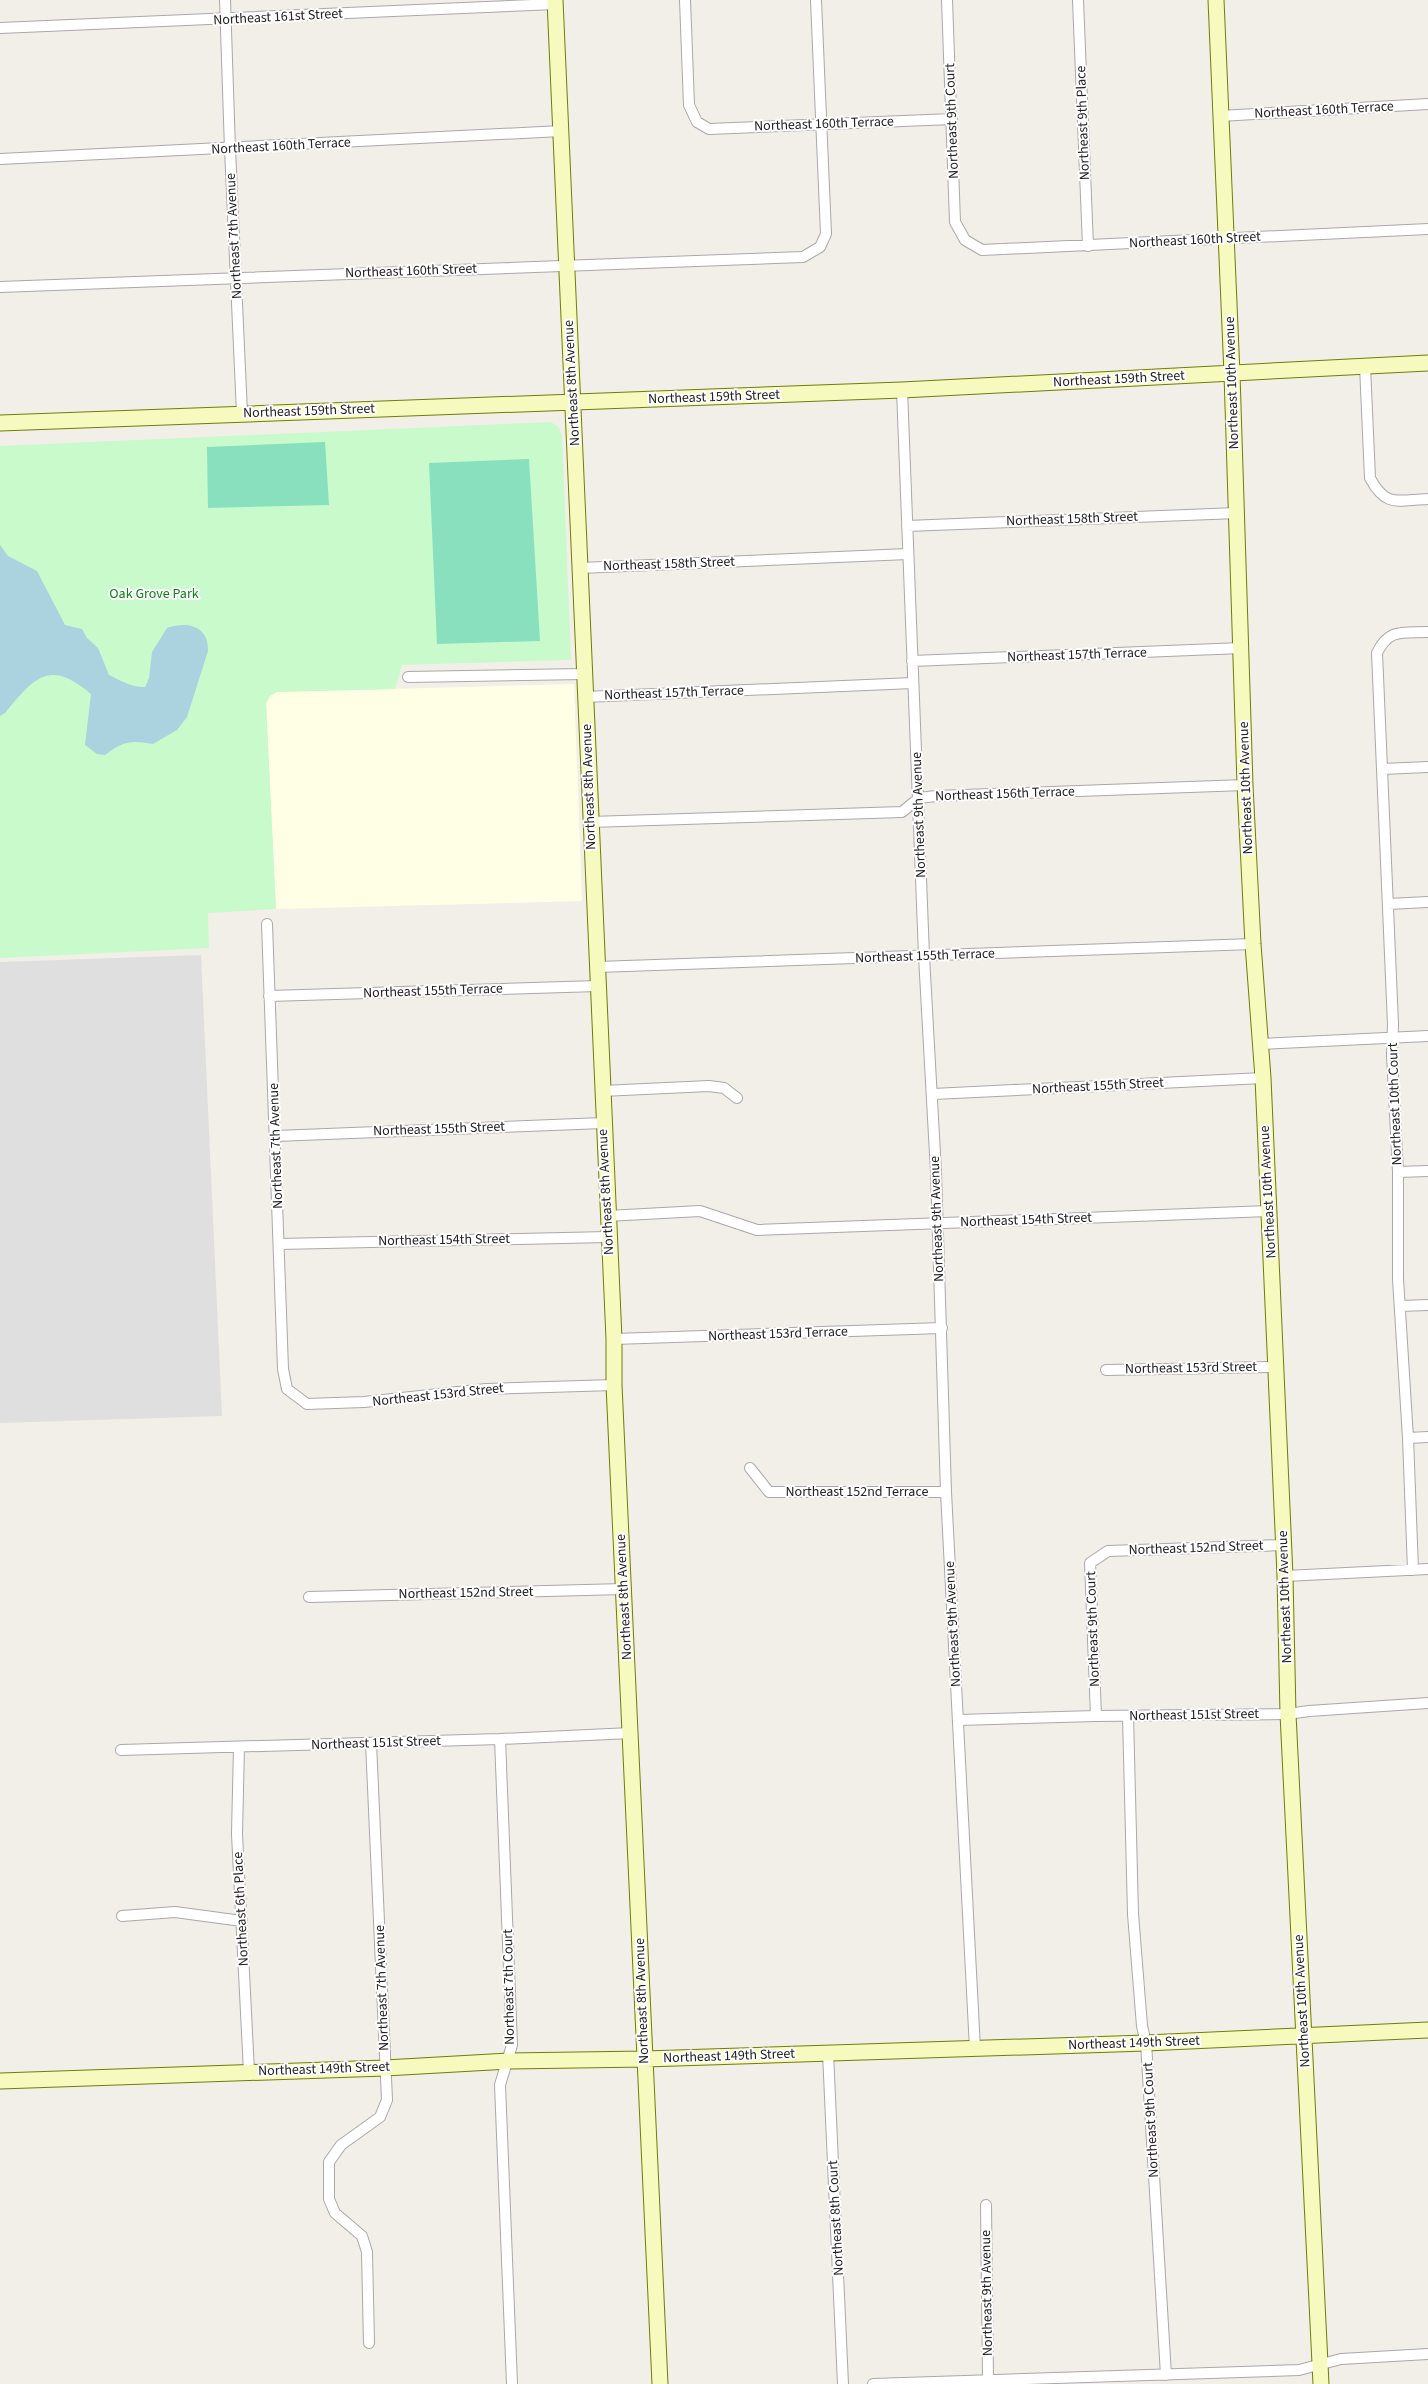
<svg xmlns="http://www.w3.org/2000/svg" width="1428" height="2384" font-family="'Source Sans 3',sans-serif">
<rect width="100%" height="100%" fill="#f2efe9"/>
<path fill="#e0dfdf" d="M 201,955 L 222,1416 L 0,1423 L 0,962 Z"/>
<path fill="#ffffe5" d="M 574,684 L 582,901 L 276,909 L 266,703 L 270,696 L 277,692 Z"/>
<path fill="#c8facc" d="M 551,422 L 559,428 L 562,435 L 571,660 L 402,665 L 395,689 L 277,692 L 270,696 L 266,703 L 276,909 L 208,913 L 209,948 L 0,958 L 0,446 Z"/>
<path fill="#88e0be" d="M 325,442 L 329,505 L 208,508 L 207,447 Z
M 529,459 L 540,641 L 437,644 L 429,463 Z"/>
<path fill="#aad3df" d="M 0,545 L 8,556 L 37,571 L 65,625 L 82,629 L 87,638 L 98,648 L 109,675 C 120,680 132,688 145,687 L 149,678 L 152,652 L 167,628 C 186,621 209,625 208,651 L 187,717 L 177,730 L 153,744 C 131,740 123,741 105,755 L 97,754 L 85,745 L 91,694 C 49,658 34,678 5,713 L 0,716 Z"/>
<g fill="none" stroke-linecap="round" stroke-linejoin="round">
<defs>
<path id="street" d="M 225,0 L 230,149 L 242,413
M 685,0 L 689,105 L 697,122 L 709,129 L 952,119
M 947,0 L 955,222 L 965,240 L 982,250 L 1428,229
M 1078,0 L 1088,246
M 0,28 L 556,4
M 1220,116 L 1428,104
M 0,159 L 561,131
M 0,287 L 803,257 L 820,247 L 826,234 L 816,0
M 1365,366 L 1370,478 C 1386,508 1397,500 1428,499
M 902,390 L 924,956 L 936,1172 L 946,1492 L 975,2049
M 907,526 L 1237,513
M 580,568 L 908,554
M 912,661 L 1242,648
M 408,677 L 584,674
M 585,697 L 913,683
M 1382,769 L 1428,767
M 590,822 L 902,812 L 919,798 L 936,796 L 1245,785
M 1388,904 L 1428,902
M 267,924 L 283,1369 L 287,1389 L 307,1404 L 364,1402 L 486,1389 L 614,1385
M 597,967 L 1253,944
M 269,996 L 598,986
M 1261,1044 L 1428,1036
M 602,1091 L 709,1086 L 724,1088 L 737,1098
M 933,1094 L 1263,1078
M 276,1136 L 603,1123
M 1398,1172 L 1428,1171
M 607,1216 L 700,1211 L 757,1230 L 1269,1211
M 279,1244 L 608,1237
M 1400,1306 L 1428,1305
M 614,1339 L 942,1328
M 1106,1370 L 1276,1367
M 1408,1438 L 1428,1437
M 750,1468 L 769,1492 L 946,1492
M 1413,1570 L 1408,1438 L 1398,1279 L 1398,1172 L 1392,1056 L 1393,1024 L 1377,653 C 1389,628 1402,633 1428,632
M 1285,1576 L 1428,1569
M 309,1597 L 624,1589
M 1096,1716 L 1090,1563 L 1108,1551 L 1283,1545
M 1128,1716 L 1133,1914 L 1142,2026 L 1146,2043 L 1166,2375
M 959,1720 L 1096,1716 L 1288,1714 L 1309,1711 L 1428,1703
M 500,1739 L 512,2045 L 500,2085 L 512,2384
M 239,1747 L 237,1834 L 249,2072
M 121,1750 L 500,1739 L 631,1733
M 122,1916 L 175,1912 L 242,1921
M 828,2053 L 843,2384
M 986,2205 L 988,2380
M 369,2343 L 367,2252 L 362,2236 L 335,2213 L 329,2199 L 329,2162 L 341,2145 L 380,2117 L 387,2100 L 371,1743
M 873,2384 L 1299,2370 L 1341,2359 L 1428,2354"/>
<path id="secondary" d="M 555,0 L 614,1339 L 614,1385 L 660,2384
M 1216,0 L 1232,374 L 1245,785 L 1253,944 L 1263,1078 L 1285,1576 L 1288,1714 L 1321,2384
M 0,423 L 902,390 L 1428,363
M 0,2081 L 385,2068 L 509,2061 L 645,2059 L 1146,2043 L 1428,2030"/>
</defs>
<use href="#street" stroke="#a9a9a9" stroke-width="12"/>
<use href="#secondary" stroke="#707d05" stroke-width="17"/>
<use href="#street" stroke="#fff" stroke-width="10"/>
<use href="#secondary" stroke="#f7fabf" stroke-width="15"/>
</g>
<g text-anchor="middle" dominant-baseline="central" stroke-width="4" stroke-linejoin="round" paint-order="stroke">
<g font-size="14" fill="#222" stroke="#fff">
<text transform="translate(278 17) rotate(-3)">Northeast 161st Street</text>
<text transform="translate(1324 110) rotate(-3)">Northeast 160th Terrace</text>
<text transform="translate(952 121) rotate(-92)">Northeast 9th Court</text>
<text transform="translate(1083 123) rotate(-92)">Northeast 9th Place</text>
<text transform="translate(824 124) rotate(-2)">Northeast 160th Terrace</text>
<text transform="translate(281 146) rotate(-3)">Northeast 160th Terrace</text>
<text transform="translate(234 236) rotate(-93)">Northeast 7th Avenue</text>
<text transform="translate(1195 240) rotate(-3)">Northeast 160th Street</text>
<text transform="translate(411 271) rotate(-2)">Northeast 160th Street</text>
<text transform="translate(1119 379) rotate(-3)">Northeast 159th Street</text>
<text transform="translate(572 383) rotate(-93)">Northeast 8th Avenue</text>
<text transform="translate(1232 383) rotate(-92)">Northeast 10th Avenue</text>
<text transform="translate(714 397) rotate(-2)">Northeast 159th Street</text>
<text transform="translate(309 411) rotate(-2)">Northeast 159th Street</text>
<text transform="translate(1072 519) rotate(-2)">Northeast 158th Street</text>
<text transform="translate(669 564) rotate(-2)">Northeast 158th Street</text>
<text transform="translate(1077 655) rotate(-2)">Northeast 157th Terrace</text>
<text transform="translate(674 693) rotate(-2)">Northeast 157th Terrace</text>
<text transform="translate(589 787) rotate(-92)">Northeast 8th Avenue</text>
<text transform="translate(1246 788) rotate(-92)">Northeast 10th Avenue</text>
<text transform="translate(1005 794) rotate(-2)">Northeast 156th Terrace</text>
<text transform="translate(919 815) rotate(-92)">Northeast 9th Avenue</text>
<text transform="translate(925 956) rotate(-2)">Northeast 155th Terrace</text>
<text transform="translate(433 991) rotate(-2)">Northeast 155th Terrace</text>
<text transform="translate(1098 1086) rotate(-3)">Northeast 155th Street</text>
<text transform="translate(1395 1104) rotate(-92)">Northeast 10th Court</text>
<text transform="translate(439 1129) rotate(-2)">Northeast 155th Street</text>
<text transform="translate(276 1146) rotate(-92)">Northeast 7th Avenue</text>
<text transform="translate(606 1192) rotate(-93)">Northeast 8th Avenue</text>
<text transform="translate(1268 1192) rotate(-93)">Northeast 10th Avenue</text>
<text transform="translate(937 1219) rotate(-92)">Northeast 9th Avenue</text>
<text transform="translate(1026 1220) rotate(-2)">Northeast 154th Street</text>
<text transform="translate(444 1240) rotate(-1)">Northeast 154th Street</text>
<text transform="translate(778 1334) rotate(-2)">Northeast 153rd Terrace</text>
<text transform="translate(1191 1368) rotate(-1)">Northeast 153rd Street</text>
<text transform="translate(438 1395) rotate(-6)">Northeast 153rd Street</text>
<text x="857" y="1492">Northeast 152nd Terrace</text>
<text transform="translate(1196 1548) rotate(-2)">Northeast 152nd Street</text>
<text transform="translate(466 1593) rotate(-1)">Northeast 152nd Street</text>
<text transform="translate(624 1597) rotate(-93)">Northeast 8th Avenue</text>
<text transform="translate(1285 1597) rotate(-92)">Northeast 10th Avenue</text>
<text transform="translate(953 1624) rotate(-93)">Northeast 9th Avenue</text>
<text transform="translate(1093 1629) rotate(-92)">Northeast 9th Court</text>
<text transform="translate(1194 1715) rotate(-1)">Northeast 151st Street</text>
<text transform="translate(376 1743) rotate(-2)">Northeast 151st Street</text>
<text transform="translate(241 1909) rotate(-93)">Northeast 6th Place</text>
<text transform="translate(509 1987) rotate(-91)">Northeast 7th Court</text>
<text transform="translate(382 1988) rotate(-92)">Northeast 7th Avenue</text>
<text transform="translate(642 2001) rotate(-92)">Northeast 8th Avenue</text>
<text transform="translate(1302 2001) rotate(-93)">Northeast 10th Avenue</text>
<text transform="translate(1134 2043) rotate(-2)">Northeast 149th Street</text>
<text transform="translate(729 2056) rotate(-2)">Northeast 149th Street</text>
<text transform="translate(324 2069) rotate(-2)">Northeast 149th Street</text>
<text transform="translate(1151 2120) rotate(-93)">Northeast 9th Court</text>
<text transform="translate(836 2218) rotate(-93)">Northeast 8th Court</text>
<text transform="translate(987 2293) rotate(-91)">Northeast 9th Avenue</text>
</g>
<g font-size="14" fill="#0c8416" stroke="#fff">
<text x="154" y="594">Oak Grove Park</text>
</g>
</g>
</svg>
